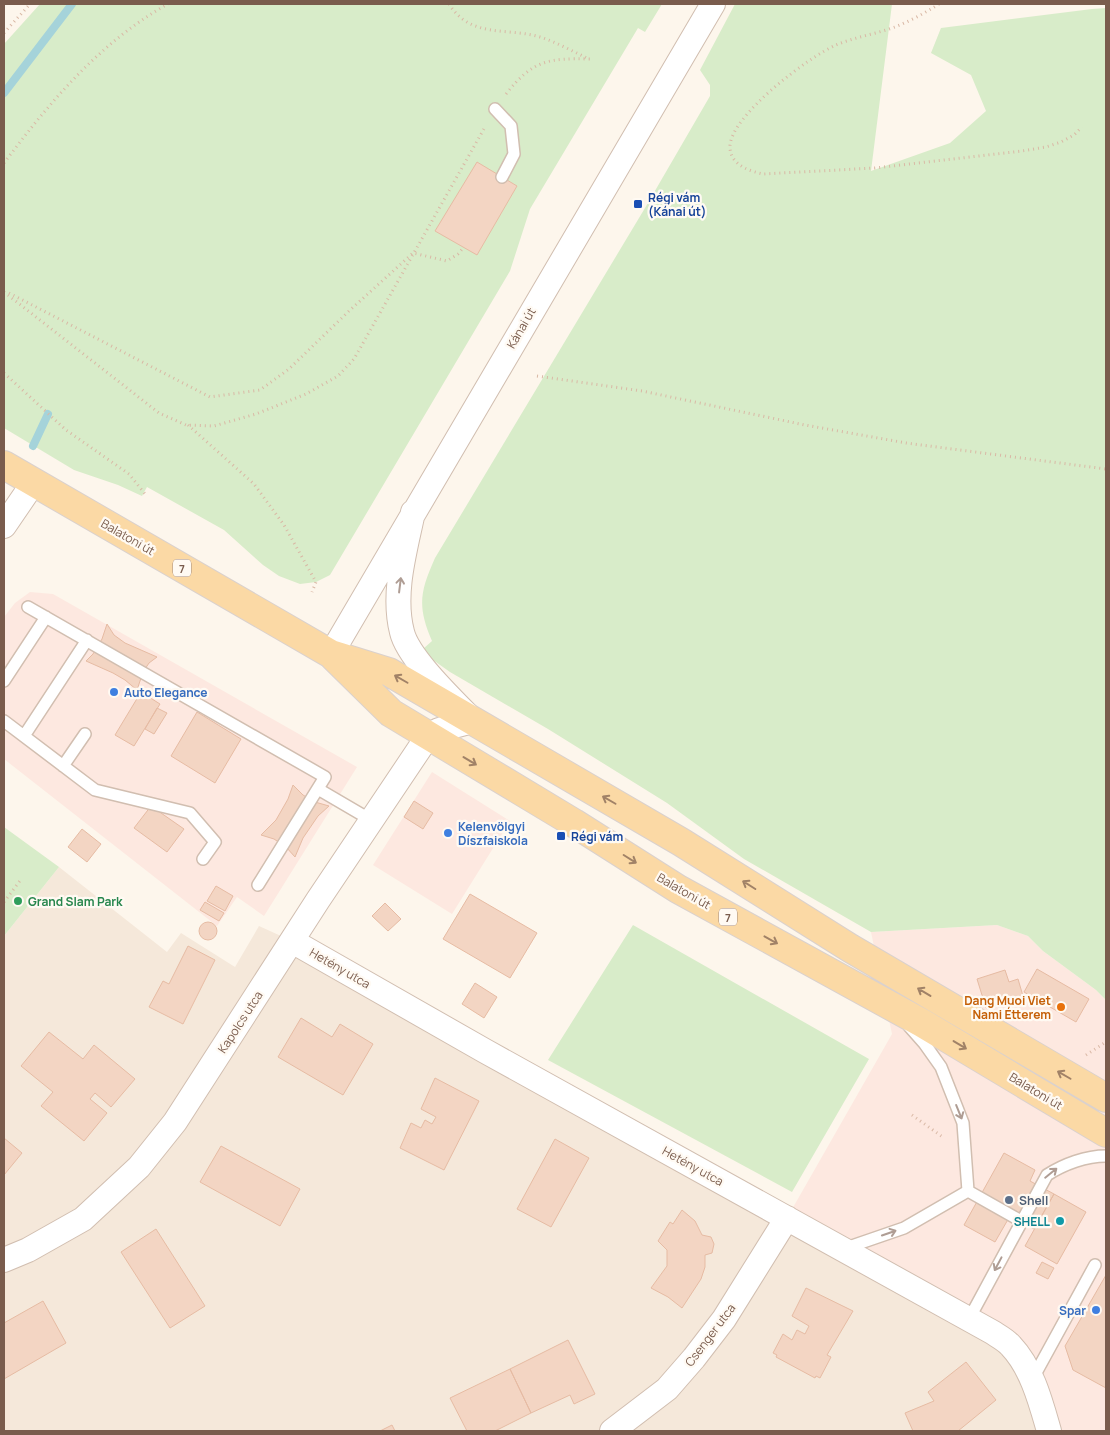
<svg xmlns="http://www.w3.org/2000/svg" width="1110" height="1435" font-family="Manrope,sans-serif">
<rect width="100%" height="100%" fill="#fdf6ec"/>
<path fill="#f5e8da" d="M 59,867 L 167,952 L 181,933 L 235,967 L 259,926 L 292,941 L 1010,1345 L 1049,1431 L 4,1431 L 4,936 Z"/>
<path fill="#fde8e0" d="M 30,592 L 53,594 L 357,767 L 264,916 L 237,897 L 217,926 L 4,759 L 4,617 L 15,603 Z
M 432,772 L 510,821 L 452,914 L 373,865 Z
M 997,925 L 1028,936 L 1043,951 L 1096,990 L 1106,1000 L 1106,1431 L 1049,1431 L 1022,1360 L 787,1218 L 892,1034 L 871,932 Z"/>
<path fill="#d8ecc9" d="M 40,4 L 662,4 L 645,32 L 638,28 L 530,209 L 510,271 L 330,575 L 316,582 L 300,584 L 279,576 L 263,565 L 224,530 L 147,487 L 142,496 L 118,485 L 74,470 L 4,428 L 4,44 Z
M 735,4 L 892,4 L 871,171 L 950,143 L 986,111 L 971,75 L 931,53 L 941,28 L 1092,9 L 1106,8 L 1106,1000 L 1096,990 L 1043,951 L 1028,936 L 997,925 L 871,932 L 744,859 L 667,803 L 548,729 L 450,672 L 433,660 L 423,649 L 432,641 C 417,606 420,592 435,558 L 645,208 L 710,96 L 710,85 L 700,70 Z
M 4,827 L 59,867 L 4,936 Z
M 633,925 L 869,1059 L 792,1192 L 548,1060 Z"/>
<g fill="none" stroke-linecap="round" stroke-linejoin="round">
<path stroke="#a5d3da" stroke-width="8" d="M 4,93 L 72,4
M 33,446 L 48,414"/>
</g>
<path fill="#f3d5c3" stroke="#e6bba3" d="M 477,162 L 517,186 L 477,255 L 435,231 Z
M 107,624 L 114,635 L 125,643 L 157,657 L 149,663 L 143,672 L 137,690 L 125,680 L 113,673 L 86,661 L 93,654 L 102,639 Z
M 141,692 L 160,704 L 134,746 L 115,735 Z
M 157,708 L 167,713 L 154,734 L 145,729 Z
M 197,712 L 241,739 L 215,783 L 171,756 Z
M 293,785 L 303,795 L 315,802 L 329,806 L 318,816 L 303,838 L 295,857 L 286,847 L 274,839 L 261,835 L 276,820 L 288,799 Z
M 414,801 L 433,813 L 423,829 L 404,817 Z
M 151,806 L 184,829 L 167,852 L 134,828 Z
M 82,829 L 101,844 L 87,862 L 68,847 Z
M 216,886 L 233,896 L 225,911 L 207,901 Z
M 470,894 L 537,933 L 510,978 L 443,939 Z
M 205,902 L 224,913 L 219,921 L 200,910 Z
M 385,903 L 401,919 L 388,931 L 372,916 Z
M199 931a9 9 0 1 1 18 0a9 9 0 1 1-18 0Z
M 188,946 L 215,960 L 183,1024 L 149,1007 L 163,981 L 169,984 Z
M 1037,969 L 1089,999 L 1076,1022 L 1024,992 Z
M 1005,970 L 1009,982 L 1018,979 L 1023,996 L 986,1008 L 977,979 Z
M 475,983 L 497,997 L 484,1018 L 462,1004 Z
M 301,1018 L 332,1037 L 340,1024 L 373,1044 L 343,1095 L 278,1057 Z
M 49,1032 L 83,1059 L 94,1045 L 135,1079 L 111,1107 L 95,1093 L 90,1099 L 107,1113 L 84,1141 L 41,1106 L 53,1092 L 21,1066 Z
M 435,1078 L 479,1101 L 444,1170 L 400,1148 L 411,1123 L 421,1128 L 425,1120 L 432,1124 L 436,1117 L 421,1109 Z
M 4,1138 L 22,1153 L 4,1175 Z
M 555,1139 L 589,1158 L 551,1227 L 517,1209 Z
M 221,1146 L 300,1189 L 280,1226 L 200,1182 Z
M 1004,1153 L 1035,1170 L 1030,1181 L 1054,1194 L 1034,1229 L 1010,1216 L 995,1242 L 964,1225 Z
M 1054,1194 L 1086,1212 L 1057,1264 L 1025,1246 Z
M 682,1210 L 695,1221 L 702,1235 L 711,1237 L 714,1244 L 712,1253 L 705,1255 L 705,1267 L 701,1279 L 682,1308 L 668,1297 L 651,1288 L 667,1266 L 667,1250 L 658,1241 L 670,1222 L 673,1224 Z
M 156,1229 L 205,1306 L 170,1328 L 121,1252 Z
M 1042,1262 L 1054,1268 L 1048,1279 L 1036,1273 Z
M 1106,1275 L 1106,1388 L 1073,1370 L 1065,1346 Z
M 806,1288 L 853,1311 L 827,1355 L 831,1357 L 820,1378 L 816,1376 L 815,1378 L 776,1357 L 777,1355 L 773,1353 L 783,1334 L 792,1340 L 797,1330 L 805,1334 L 809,1326 L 792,1316 Z
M 43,1301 L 66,1343 L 4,1379 L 4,1323 Z
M 568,1340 L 595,1394 L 574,1404 L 570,1395 L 531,1413 L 510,1369 Z
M 966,1362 L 996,1400 L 958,1431 L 913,1431 L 905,1413 L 934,1401 L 928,1392 Z
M 510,1369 L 531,1413 L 495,1431 L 467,1431 L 450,1398 Z
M 392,1425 L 395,1431 L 380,1431 Z"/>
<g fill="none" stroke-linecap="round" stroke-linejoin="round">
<defs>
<path id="service" d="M 495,109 L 511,126 L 514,154 L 502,177
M 28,607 L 325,777 L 258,885
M 4,681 L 46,617
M 4,721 L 95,790 L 190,813 L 215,842 L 203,859
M 24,736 L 87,640
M 63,766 L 85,734
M 318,789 L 371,820
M 909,1026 L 924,1043 L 941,1067 L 963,1123 L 968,1191
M 968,1191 L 1021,1221
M 843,1249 L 904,1228 L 968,1191
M 969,1319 L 1047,1175 C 1064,1164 1086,1156 1106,1156
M 1032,1380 L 1095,1265"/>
<path id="minor" d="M 4,526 L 34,482
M 331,654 L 713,4
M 292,941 L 485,1051 L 992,1332 C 998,1336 1006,1340 1011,1346 C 1032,1368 1041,1403 1049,1431
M 4,1260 L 28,1250 L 83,1219 L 139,1167 L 175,1122 L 318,900 L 428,736 L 439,730 L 473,721 C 454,701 408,658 402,632 C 392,593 405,551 413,512
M 612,1431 L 667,1389 L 694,1358 L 724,1319 L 787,1218"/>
<path id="primary" d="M 4,465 L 331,654 L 389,672 L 681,842 L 850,948 L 1106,1098
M 334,657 L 391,713 L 574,823 L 678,889 L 922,1023 L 1106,1133"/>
</defs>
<use href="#service" stroke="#d1beb0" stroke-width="14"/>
<use href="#minor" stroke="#d1beb0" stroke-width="26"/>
<use href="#primary" stroke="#dad1cd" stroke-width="30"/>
<path stroke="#d9b8a5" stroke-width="3" stroke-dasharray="1 4" stroke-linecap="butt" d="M 449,4 C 471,39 507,27 540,37 C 556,42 572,51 587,58
M 939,4 C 925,13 910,21 895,27 C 876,34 855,37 836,45 C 810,56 728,117 730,148 C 731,165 749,171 763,174 L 875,168 L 1022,151 L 1046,147 L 1061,142 L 1074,135 L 1082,127
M 4,33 L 30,4
M 506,94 C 533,60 548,58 590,59
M 4,163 C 49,103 101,41 168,4
M 4,292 L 159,413 L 186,425 L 214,426 L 256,414 L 306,394 L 338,376 L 354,359 L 485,127
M 9,293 L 210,397 L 260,390 L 289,369 L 349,311 L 413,253 L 447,261 L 458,254 L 464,247
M 4,373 L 66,430 L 129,474 L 145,494
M 537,376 L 642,391 L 805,425 L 906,443 L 1106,469
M 188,425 L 254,484 L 284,525 L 316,582 L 312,592
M 4,902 L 22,878
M 1086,1055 L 1106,1042
M 912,1115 L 944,1138"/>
<use href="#service" stroke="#fff" stroke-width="11"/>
<use href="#minor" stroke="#fff" stroke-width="24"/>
<use href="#primary" stroke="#fbd9a5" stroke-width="28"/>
</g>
<defs><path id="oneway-shaft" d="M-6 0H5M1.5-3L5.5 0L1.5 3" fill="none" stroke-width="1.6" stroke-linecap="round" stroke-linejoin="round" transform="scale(1.25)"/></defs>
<g stroke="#af9d94">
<use href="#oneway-shaft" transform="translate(400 585) rotate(-83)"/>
<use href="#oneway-shaft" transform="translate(959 1112) rotate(68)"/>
<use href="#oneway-shaft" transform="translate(1051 1173) rotate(-39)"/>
<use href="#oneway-shaft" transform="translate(889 1233) rotate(-19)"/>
<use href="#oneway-shaft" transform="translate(998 1264) rotate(118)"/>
</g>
<g stroke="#a18267">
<use href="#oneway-shaft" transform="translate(401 679) rotate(-150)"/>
<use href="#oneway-shaft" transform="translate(470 761) rotate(31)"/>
<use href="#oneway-shaft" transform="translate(609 800) rotate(-150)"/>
<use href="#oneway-shaft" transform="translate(630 859) rotate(32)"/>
<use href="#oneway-shaft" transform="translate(749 885) rotate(-148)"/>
<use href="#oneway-shaft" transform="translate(771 940) rotate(29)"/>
<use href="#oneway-shaft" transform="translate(924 992) rotate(-149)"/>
<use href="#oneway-shaft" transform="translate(960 1045) rotate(31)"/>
<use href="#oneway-shaft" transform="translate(1064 1075) rotate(-150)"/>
</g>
<g fill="#1a4fb4" stroke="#fffaf3" stroke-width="2">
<rect x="633" y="199" width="10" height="10" rx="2.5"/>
<rect x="556" y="831" width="10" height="10" rx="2.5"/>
</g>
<g fill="#3f7fe0" stroke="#fffaf3" stroke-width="2">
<circle cx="114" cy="692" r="5"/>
<circle cx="448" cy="833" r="5"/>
<circle cx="1096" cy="1310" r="5"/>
</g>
<circle fill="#2e9e5b" stroke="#fffaf3" stroke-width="2" cx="18" cy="901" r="5"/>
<circle fill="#e8710a" stroke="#fffaf3" stroke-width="2" cx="1061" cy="1007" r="5"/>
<circle fill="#5c6f8a" stroke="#fffaf3" stroke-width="2" cx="1009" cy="1200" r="5"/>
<circle fill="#0f9aa8" stroke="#fffaf3" stroke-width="2" cx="1060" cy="1221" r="5"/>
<g text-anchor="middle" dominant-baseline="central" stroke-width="4.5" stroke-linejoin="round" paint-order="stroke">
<g fill="#fffaf3" stroke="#a28b7f" stroke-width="1">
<rect x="173" y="559.5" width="18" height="17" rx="4"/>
<rect x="719" y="908.5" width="18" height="17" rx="4"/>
</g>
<g font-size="11" font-weight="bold" fill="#7a5c4d">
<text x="182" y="568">7</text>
<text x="728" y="917">7</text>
</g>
<g font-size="12" font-weight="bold" fill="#164399" stroke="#fffaf3" text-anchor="start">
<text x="648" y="197">Régi vám<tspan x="648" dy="14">(Kánai út)</tspan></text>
<text x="571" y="836">Régi vám</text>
</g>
<g font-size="12" fill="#7a5c4d" stroke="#fffaf3">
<text transform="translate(521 328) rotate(-60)">Kánai út</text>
<text transform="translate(128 537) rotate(30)">Balatoni út</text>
<text transform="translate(684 891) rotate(30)">Balatoni út</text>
<text transform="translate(340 968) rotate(30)">Hetény utca</text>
<text transform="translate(240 1022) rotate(-57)">Kapolcs utca</text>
<text transform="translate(1036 1091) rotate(31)">Balatoni út</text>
<text transform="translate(693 1166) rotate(29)">Hetény utca</text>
<text transform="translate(710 1335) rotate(-53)">Csenger utca</text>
</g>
<g font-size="12" font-weight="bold" fill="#366cbe" stroke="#fffaf3" text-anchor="start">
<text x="124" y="692">Auto Elegance</text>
<text x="458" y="826">Kelenvölgyi<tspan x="458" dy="14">Díszfaiskola</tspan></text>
<text x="1086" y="1310" text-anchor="end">Spar</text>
</g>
<g font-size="12" font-weight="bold" fill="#27864d" stroke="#fffaf3" text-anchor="start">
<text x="28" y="901">Grand Slam Park</text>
</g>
<g font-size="12" font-weight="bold" fill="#c56008" stroke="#fffaf3" text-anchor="end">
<text x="1051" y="1000">Dang Muoi Viet<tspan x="1051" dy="14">Nami Étterem</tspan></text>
</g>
<g font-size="12" font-weight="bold" fill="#4e5e75" stroke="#fffaf3" text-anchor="start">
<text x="1019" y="1200">Shell</text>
</g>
<g font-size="12" font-weight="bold" fill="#0d838f" stroke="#fffaf3" text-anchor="end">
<text x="1050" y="1221">SHELL</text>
</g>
</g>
<rect width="1110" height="1435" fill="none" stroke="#7a5c4d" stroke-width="10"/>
</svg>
